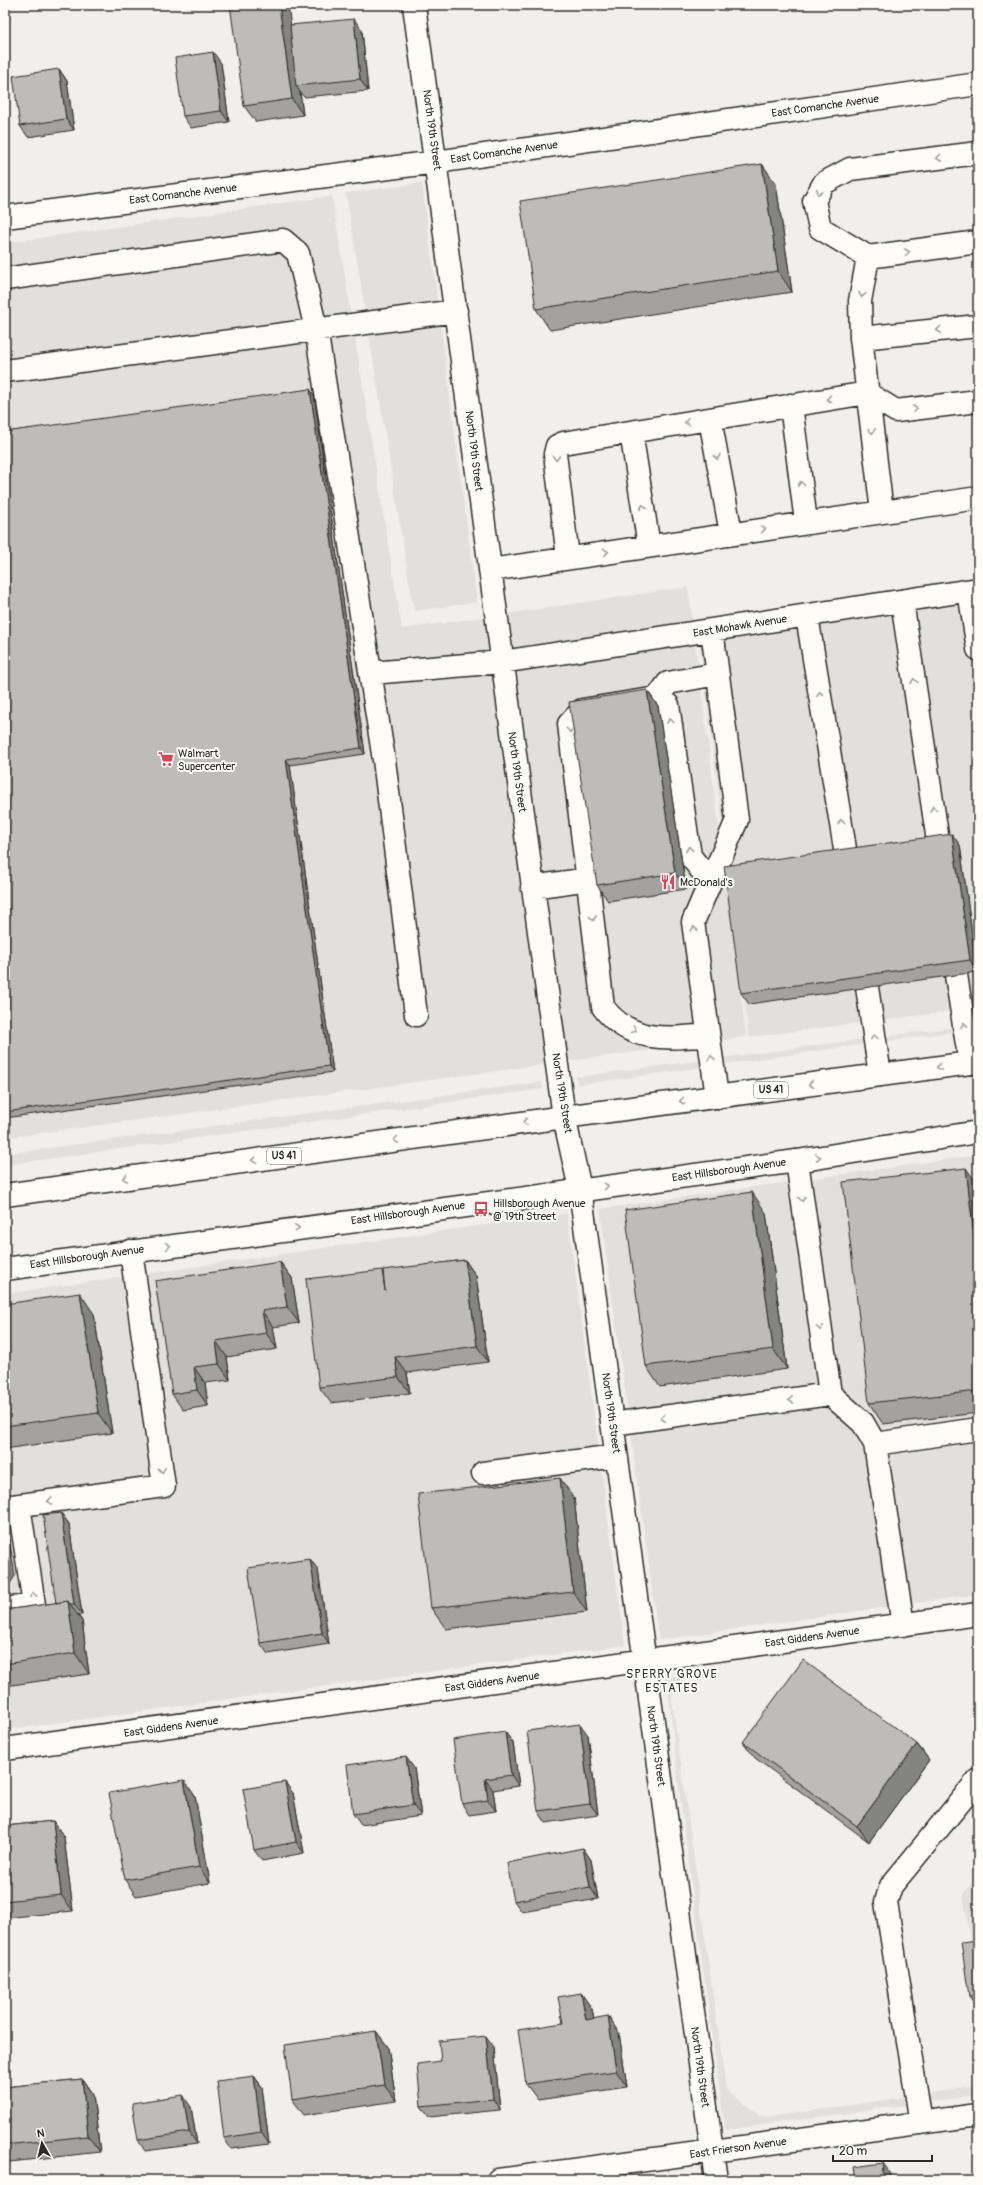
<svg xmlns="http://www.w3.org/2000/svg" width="983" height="2185" font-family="Pangolin,sans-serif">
<rect width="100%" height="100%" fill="#f0efeb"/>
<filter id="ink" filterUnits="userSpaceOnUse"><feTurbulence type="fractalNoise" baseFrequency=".025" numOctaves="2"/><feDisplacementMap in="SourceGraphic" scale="8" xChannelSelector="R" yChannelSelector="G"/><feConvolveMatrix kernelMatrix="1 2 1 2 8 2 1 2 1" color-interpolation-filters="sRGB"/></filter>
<g filter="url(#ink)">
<path fill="#e1e0dc" d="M 422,183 L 477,602 L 414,611 L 346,193 Z
M 332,196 L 402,629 L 688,587 L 746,1037 L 5,1138 L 5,243 Z
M 978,598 L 978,1008 L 749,1037 L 699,639 Z
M 978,1024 L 978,1028 L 577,1085 L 576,1077 Z
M 542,1082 L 543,1089 L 5,1165 L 5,1154 Z
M 978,1155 L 978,1594 L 659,1640 L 600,1209 Z
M 567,1213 L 625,1645 L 5,1730 L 5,1294 Z
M 683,1675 L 673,1691 L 672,1700 L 725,2083 L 728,2092 L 760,2115 L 770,2117 L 978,2086 L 978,2095 L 725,2130 L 680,1797 L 667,1680 L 664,1680 L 664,1678 Z
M 978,1876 L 978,1992 L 963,1894 Z"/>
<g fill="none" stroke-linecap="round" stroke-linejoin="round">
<defs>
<path id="minor" d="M 414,5 L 564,1117 L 580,1189 L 716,2180
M 978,153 L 850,169 L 824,183 L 814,201 L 820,228 L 868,257 L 978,242
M 5,217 L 436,162 L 978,84
M 868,257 L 860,301 L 861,338 L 882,512
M 5,279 L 283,240 L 298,253 L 316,329 L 384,760 L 416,1015
M 861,338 L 978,326
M 5,371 L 456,311
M 791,405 L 806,522
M 710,419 L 731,533
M 631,432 L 649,546
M 568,557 L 555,454 L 557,446 L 563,443 L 867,393 L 896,411 L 978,401
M 490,570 L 978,498
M 969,591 L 978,649
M 902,601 L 939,848
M 807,616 L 847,861
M 712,630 L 737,820 L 693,922 L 717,1097
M 371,673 L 502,662 L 978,589
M 657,698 L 668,683 L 717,674
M 532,887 L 589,879
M 956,975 L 970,1063
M 867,987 L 880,1075
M 708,1035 C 668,1039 629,1043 603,1007 L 569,724 L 582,710 L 657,698 L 668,705 L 690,856 L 710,881
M 797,1161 L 830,1394 L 863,1423 L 875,1444 L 978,1429
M 612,1424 L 830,1394
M 875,1444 L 903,1625
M 483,1473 L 616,1456
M 5,1507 L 164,1486 L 131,1251
M 5,1609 L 34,1605 L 19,1505
M 5,1749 L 978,1614
M 921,2123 L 886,1902 L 891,1886 L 978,1780
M 498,2180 L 978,2115"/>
<path id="major" d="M 5,1195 L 564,1117 L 978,1062
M 5,1269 L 797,1161 L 978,1132"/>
</defs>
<use href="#minor" stroke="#2b2b2b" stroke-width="25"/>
<use href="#major" stroke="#2b2b2b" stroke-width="25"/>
<use href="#minor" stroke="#fdfcf7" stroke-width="22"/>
<use href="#major" stroke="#fdfcf7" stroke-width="22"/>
</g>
<path fill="#a3a29e" stroke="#2b2b2b" d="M 290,25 L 362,30 L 368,91 L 304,97 L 300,92 L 303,115 L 256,122 L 244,106 Z
M 221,63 L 229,122 L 191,128 L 183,116 Z
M 59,69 L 67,81 L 74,130 L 28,137 L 20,126 Z
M 762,164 L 776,184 L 792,292 L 550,330 L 536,309 Z
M 314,395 L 365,754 L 290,765 L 333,1072 L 5,1118 L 5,432 Z
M 647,690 L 658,706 L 686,889 L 608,901 L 597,885 Z
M 960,845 L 977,972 L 749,1004 L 741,993 Z
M 978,1185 L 978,1413 L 883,1424 L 869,1403 Z
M 766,1213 L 787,1369 L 660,1387 L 646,1366 Z
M 465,1260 L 476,1276 L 488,1362 L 407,1373 L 410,1393 L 331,1403 L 319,1387 L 382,1270 L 383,1271 Z
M 280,1262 L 292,1278 L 299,1323 L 273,1327 L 277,1349 L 227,1357 L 230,1380 L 205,1383 L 208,1406 L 183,1410 L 172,1394 Z
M 5,1304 L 94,1314 L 112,1433 L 5,1449 Z
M 574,1498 L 587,1612 L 446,1629 L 431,1608 Z
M 61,1513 L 69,1524 L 82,1615 L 78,1615 L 82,1621 L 89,1674 L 5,1686 L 5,1610 L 56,1603 Z
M 310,1559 L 318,1570 L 329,1644 L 268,1654 L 260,1643 Z
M 505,1732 L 513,1743 L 519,1786 L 493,1790 L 496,1811 L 469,1815 L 462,1804 Z
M 588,1735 L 598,1815 L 546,1823 L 538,1811 Z
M 743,1742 L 917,1744 L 929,1760 L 869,1842 L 755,1758 Z
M 414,1768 L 421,1816 L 361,1825 L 353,1814 Z
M 293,1793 L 304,1853 L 262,1861 L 254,1850 Z
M 195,1796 L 210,1883 L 136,1896 L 125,1880 Z
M 53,1821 L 64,1837 L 73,1911 L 5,1918 L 5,1826 Z
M 583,1848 L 591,1860 L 598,1899 L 522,1912 L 514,1901 Z
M 978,1940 L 978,2007 L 977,2007 L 969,1996 Z
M 581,1993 L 592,2009 L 594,2019 L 619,2033 L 627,2087 L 538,2100 L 526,2084 Z
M 376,2031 L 388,2047 L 396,2101 L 304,2115 L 292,2099 Z
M 494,2047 L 500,2110 L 429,2117 L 421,2106 L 441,2061 Z
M 254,2076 L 262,2087 L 269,2144 L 231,2149 L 224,2138 Z
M 82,2079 L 93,2095 L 100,2152 L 10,2162 L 5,2154 L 5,2087 Z
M 191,2107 L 197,2144 L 145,2151 L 138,2140 Z"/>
<path fill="#848481" stroke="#2b2b2b" d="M 279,5 L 288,5 L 299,86 L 296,86 L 300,92 L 303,115 L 292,99 Z
M 354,19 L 362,30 L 368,91 L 360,79 Z
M 213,52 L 221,63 L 229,122 L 221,111 Z
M 59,69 L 67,81 L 74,130 L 66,119 Z
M 762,164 L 776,184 L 792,292 L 778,271 Z
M 310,389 L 314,395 L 365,754 L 361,748 Z
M 647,690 L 658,706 L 686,889 L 675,873 Z
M 286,759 L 290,765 L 333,1072 L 329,1066 Z
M 952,834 L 960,845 L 977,972 L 970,960 Z
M 966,1168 L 978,1185 L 978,1272 Z
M 752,1192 L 766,1213 L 787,1369 L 773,1349 Z
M 465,1260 L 476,1276 L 488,1362 L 477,1346 Z
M 280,1262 L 292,1278 L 299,1323 L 287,1307 Z
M 80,1293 L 94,1314 L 112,1433 L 98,1413 Z
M 262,1311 L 273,1327 L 277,1349 L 266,1333 Z
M 216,1341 L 227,1357 L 230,1380 L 219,1364 Z
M 395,1357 L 407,1373 L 410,1393 L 398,1377 Z
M 194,1367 L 205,1383 L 208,1406 L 197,1390 Z
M 560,1478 L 574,1498 L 587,1612 L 573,1592 Z
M 61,1513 L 69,1524 L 82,1615 L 74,1604 Z
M 5,1526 L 8,1531 L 15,1576 L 5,1591 Z
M 310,1559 L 318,1570 L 329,1644 L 322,1633 Z
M 68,1601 L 82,1621 L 89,1674 L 75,1653 Z
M 580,1724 L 588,1735 L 598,1815 L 590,1804 Z
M 505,1732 L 513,1743 L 519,1786 L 511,1775 Z
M 917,1744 L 929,1760 L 869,1842 L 857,1826 Z
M 406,1757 L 414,1768 L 421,1816 L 413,1805 Z
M 485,1779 L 493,1790 L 496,1811 L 488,1800 Z
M 184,1780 L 195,1796 L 210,1883 L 199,1867 Z
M 285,1782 L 293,1793 L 304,1853 L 296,1842 Z
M 53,1821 L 64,1837 L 73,1911 L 61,1895 Z
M 583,1848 L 591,1860 L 598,1899 L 590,1887 Z
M 581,1993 L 592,2009 L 597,2036 L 586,2020 Z
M 608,2016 L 619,2033 L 627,2087 L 616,2071 Z
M 376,2031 L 388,2047 L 396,2101 L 384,2085 Z
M 486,2036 L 494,2047 L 500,2110 L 493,2099 Z
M 254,2076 L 262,2087 L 269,2144 L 261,2132 Z
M 82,2079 L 93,2095 L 100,2152 L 88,2136 Z
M 183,2095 L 191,2107 L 197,2144 L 189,2132 Z
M 883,2163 L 891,2174 L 891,2180 L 885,2180 Z"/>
<path fill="#bdbcb8" stroke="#2b2b2b" d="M 230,5 L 279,5 L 292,99 L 244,106 Z
M 354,19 L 360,79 L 296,86 L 290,25 Z
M 213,52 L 221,111 L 183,116 L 175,58 Z
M 59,69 L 66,119 L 20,126 L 13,76 Z
M 762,164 L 778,271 L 536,309 L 520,201 Z
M 310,389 L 361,748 L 286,759 L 329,1066 L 5,1112 L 5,432 Z
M 647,690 L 675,873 L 597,885 L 569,702 Z
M 952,834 L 970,960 L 741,993 L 724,866 Z
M 966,1168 L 978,1272 L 978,1391 L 869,1403 L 843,1182 Z
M 752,1192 L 773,1349 L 646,1366 L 625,1210 Z
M 465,1260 L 477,1346 L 395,1357 L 398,1377 L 319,1387 L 306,1279 L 382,1270 L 385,1291 L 383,1270 Z
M 280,1262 L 287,1307 L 262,1311 L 266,1333 L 216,1341 L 219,1364 L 194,1367 L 197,1390 L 172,1394 L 155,1281 Z
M 80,1293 L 98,1413 L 5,1426 L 5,1304 Z
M 560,1478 L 573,1592 L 431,1608 L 418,1494 Z
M 61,1513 L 74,1604 L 70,1604 L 68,1601 L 56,1603 L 43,1515 Z
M 310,1559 L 322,1633 L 260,1643 L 248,1568 Z
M 68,1601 L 75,1653 L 5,1664 L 5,1610 Z
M 803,1660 L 917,1744 L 857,1826 L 743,1742 Z
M 580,1724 L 590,1804 L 538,1811 L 527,1731 Z
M 505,1732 L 511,1775 L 485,1779 L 488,1800 L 462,1804 L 453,1740 Z
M 406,1757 L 413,1805 L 353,1814 L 347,1765 Z
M 184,1780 L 199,1867 L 125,1880 L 109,1793 Z
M 285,1782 L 296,1842 L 254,1850 L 243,1789 Z
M 53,1821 L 61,1895 L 5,1901 L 5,1826 Z
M 583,1848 L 590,1887 L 514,1901 L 507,1863 Z
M 978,1940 L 978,1996 L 969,1996 L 961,1942 Z
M 581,1993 L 586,2020 L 608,2016 L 616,2071 L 526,2084 L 518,2030 L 563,2023 L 558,1997 Z
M 376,2031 L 384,2085 L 292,2099 L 285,2045 Z
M 486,2036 L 493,2099 L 421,2106 L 417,2064 L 441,2061 L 439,2041 Z
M 254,2076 L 261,2132 L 224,2138 L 217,2081 Z
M 82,2079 L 88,2136 L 5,2145 L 5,2087 Z
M 183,2095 L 189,2132 L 138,2140 L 132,2103 Z
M 883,2163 L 885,2180 L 856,2180 L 854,2167 Z"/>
<defs><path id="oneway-chevron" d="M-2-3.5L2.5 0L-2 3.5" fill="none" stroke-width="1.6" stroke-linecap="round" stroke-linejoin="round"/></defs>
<g stroke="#9e9e9b">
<use href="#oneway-chevron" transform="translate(939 158) rotate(173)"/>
<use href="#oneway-chevron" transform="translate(819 192) rotate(118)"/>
<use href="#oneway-chevron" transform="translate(907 252) rotate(-7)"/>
<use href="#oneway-chevron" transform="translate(862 295) rotate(100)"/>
<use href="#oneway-chevron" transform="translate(939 330) rotate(174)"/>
<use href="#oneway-chevron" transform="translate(829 399) rotate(170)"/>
<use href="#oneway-chevron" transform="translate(915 409) rotate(-7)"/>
<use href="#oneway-chevron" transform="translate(687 422) rotate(170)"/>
<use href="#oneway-chevron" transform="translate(872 431) rotate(83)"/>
<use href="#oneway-chevron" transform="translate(717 457) rotate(80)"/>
<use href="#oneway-chevron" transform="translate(556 458) rotate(89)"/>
<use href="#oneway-chevron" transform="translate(801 484) rotate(-97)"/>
<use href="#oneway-chevron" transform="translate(643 507) rotate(-99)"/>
<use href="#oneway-chevron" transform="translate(763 529) rotate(-8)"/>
<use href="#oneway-chevron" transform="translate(606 552) rotate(-8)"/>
<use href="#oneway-chevron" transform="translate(914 681) rotate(-99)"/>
<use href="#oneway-chevron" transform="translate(820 694) rotate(-99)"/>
<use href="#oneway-chevron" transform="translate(670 721) rotate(-98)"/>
<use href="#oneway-chevron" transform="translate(570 730) rotate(86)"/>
<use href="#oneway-chevron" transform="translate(933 809) rotate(-99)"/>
<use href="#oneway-chevron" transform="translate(841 822) rotate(-99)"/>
<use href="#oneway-chevron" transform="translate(689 849) rotate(-99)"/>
<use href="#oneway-chevron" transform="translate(593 918) rotate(84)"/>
<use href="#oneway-chevron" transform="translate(694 929) rotate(-98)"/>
<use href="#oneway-chevron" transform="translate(964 1025) rotate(-99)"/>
<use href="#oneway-chevron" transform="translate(634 1030) rotate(23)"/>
<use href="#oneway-chevron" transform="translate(874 1037) rotate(-99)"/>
<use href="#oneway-chevron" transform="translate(711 1058) rotate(-99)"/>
<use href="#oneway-chevron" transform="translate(939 1067) rotate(172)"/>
<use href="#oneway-chevron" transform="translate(811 1084) rotate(173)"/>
<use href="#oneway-chevron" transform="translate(682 1101) rotate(172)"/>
<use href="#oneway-chevron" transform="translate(525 1122) rotate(172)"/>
<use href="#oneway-chevron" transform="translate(396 1140) rotate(172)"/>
<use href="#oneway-chevron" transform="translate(818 1157) rotate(-9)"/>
<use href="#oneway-chevron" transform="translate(254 1160) rotate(172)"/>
<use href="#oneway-chevron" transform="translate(125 1178) rotate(172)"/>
<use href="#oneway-chevron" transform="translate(606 1186) rotate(-7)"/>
<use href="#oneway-chevron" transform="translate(802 1199) rotate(82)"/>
<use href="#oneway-chevron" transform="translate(297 1228) rotate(-8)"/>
<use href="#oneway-chevron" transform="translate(168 1246) rotate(-8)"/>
<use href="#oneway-chevron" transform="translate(820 1328) rotate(82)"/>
<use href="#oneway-chevron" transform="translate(791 1400) rotate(172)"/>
<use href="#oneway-chevron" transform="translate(663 1418) rotate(172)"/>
<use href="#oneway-chevron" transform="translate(162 1470) rotate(83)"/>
<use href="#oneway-chevron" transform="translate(50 1501) rotate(172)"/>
<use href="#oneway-chevron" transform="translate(33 1595) rotate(-99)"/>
</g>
</g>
<defs>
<symbol id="supermarket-bare" viewBox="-9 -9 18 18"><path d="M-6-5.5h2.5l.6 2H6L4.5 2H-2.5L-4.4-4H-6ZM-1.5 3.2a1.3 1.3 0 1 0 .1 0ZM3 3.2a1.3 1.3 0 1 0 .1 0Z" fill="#d1495b" stroke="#fdfcf7" stroke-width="2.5" paint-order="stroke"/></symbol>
<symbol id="restaurant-bare" viewBox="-9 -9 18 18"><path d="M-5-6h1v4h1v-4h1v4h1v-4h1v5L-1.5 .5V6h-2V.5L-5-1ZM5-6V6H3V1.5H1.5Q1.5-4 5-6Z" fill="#d1495b" stroke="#fdfcf7" stroke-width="2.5" paint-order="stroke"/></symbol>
<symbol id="bus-bare" viewBox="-9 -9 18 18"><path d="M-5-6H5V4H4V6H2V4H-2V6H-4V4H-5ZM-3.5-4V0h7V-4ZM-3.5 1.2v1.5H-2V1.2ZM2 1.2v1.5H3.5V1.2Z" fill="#d1495b" stroke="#fdfcf7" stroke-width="2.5" paint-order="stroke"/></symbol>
</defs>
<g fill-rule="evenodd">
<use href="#supermarket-bare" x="155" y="748" width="22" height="22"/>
<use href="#restaurant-bare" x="657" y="871" width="22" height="22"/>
<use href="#bus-bare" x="470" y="1198" width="22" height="22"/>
</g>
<g text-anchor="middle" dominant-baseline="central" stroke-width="4" stroke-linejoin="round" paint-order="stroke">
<g fill="#fdfcf7" stroke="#6a6a68" stroke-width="1">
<rect x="754" y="1082" width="34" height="16" rx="3"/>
<rect x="267" y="1148" width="34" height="16" rx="3"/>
</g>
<g font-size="10" font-weight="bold" fill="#2b2b2b">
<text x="771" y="1090">US 41</text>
<text x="284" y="1156">US 41</text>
</g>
<g font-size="11" fill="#2b2b2b" stroke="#fdfcf7">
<text transform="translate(825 106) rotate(-8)">East Comanche Avenue</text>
<text transform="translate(432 130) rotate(82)">North 19th Street</text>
<text transform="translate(504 152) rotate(-8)">East Comanche Avenue</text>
<text transform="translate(183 194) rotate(-7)">East Comanche Avenue</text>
<text transform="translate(474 451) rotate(83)">North 19th Street</text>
<text transform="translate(740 626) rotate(-9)">East Mohawk Avenue</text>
<text transform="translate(517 772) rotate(82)">North 19th Street</text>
<text transform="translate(562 1093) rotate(81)">North 19th Street</text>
<text transform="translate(729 1170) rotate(-8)">East Hillsborough Avenue</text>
<text transform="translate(408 1213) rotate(-8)">East Hillsborough Avenue</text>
<text transform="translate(87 1257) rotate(-8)">East Hillsborough Avenue</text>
<text transform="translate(611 1413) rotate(82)">North 19th Street</text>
<text transform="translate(812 1637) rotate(-8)">East Giddens Avenue</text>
<text transform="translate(492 1682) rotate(-8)">East Giddens Avenue</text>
<text transform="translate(171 1727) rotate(-8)">East Giddens Avenue</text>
<text transform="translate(656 1746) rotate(82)">North 19th Street</text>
<text transform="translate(700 2067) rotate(82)">North 19th Street</text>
<text transform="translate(738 2148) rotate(-8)">East Frierson Avenue</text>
</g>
<g font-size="11" fill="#2b2b2b" stroke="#fdfcf7" text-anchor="start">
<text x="178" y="753">Walmart<tspan x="178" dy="13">Supercenter</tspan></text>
<text x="680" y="882">McDonald's</text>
<text x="493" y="1203">Hillsborough Avenue<tspan x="493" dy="13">@ 19th Street</tspan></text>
</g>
<g font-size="12" letter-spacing="1" fill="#2b2b2b" stroke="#fdfcf7">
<text x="672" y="1674">SPERRY GROVE<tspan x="672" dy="14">ESTATES</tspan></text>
</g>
</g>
<rect width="983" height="2185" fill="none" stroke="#fdfcf7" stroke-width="20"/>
<rect x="10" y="10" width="963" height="2165" fill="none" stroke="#2b2b2b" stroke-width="1.5" filter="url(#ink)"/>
<g transform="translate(42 2143) rotate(352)" stroke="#fdfcf7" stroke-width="3" paint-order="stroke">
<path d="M0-3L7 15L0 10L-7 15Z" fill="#2b2b2b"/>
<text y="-6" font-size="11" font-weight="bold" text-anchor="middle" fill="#2b2b2b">N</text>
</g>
<path d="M833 2155v6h99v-6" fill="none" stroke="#2b2b2b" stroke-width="2"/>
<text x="839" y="2155" font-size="12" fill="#2b2b2b" stroke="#fdfcf7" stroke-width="3" paint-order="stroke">20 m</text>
</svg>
